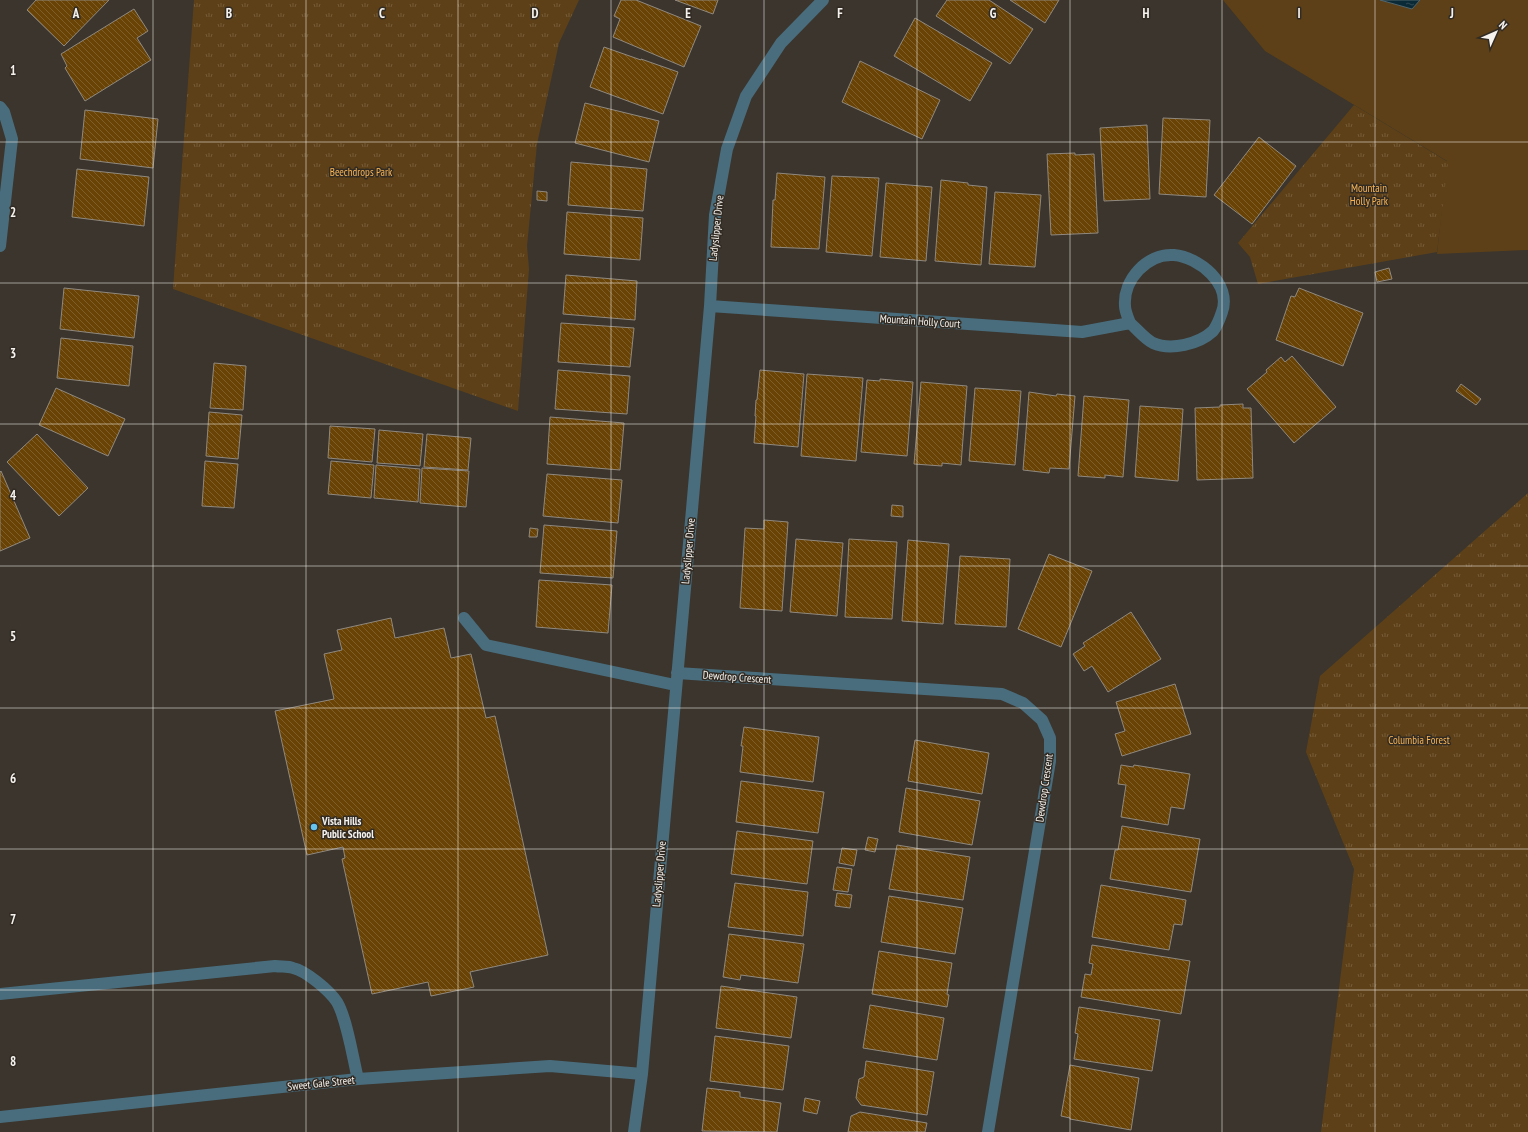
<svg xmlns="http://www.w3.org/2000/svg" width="1528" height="1132" font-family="'PT Sans Narrow',sans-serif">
<defs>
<pattern id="park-tufts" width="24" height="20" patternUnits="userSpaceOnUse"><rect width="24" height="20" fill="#5d4017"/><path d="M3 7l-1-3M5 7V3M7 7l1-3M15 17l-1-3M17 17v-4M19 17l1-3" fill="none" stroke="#755c39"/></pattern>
<pattern id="water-ripples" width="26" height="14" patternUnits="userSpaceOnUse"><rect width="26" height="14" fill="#0b2a37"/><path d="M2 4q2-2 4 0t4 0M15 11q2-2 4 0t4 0" fill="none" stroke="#2f4954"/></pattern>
<pattern id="building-back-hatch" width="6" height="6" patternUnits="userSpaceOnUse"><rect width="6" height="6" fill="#684305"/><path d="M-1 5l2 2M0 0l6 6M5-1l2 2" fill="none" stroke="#7e5f2a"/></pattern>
</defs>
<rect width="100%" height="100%" fill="#3b352d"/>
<path fill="#5d4017" d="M 1223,0 L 1380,0 L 1412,9 L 1420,0 L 1528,0 L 1528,250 L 1437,254 L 1447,161 L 1265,51 Z"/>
<path fill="url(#park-tufts)" d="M 194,0 L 579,0 L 559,43 L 537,144 L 527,246 L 529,269 L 518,411 L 173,289 Z
M 1354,105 L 1448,162 L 1437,252 L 1258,284 L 1250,257 L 1238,243 Z
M 1528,493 L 1528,1132 L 1321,1132 L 1354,869 L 1306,752 L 1320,676 Z"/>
<path fill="url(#water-ripples)" stroke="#52666e" d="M 1380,0 L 1420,0 L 1412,9 Z"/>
<path fill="url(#building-back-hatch)" stroke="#908980" d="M 36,0 L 109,0 L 64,46 L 27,10 Z
M 621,0 L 636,0 L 701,26 L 684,67 L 613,37 L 620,19 L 614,16 Z
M 675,0 L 718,0 L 713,14 Z
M 947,0 L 989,0 L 1033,29 L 1010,64 L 936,16 Z
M 1010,0 L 1059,0 L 1045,23 Z
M 134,9 L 148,31 L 137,38 L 151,60 L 85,101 L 65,68 L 67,66 L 61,54 Z
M 915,18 L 992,63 L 970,101 L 894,56 Z
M 604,47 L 641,60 L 641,59 L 678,72 L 663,114 L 590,87 Z
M 860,61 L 940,100 L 922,139 L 842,102 Z
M 585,103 L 659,121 L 649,162 L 575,143 Z
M 85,110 L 158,119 L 153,168 L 80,159 Z
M 1163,118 L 1210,120 L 1206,197 L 1159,194 Z
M 1147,125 L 1150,199 L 1104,201 L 1100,128 Z
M 1259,137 L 1296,166 L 1252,224 L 1214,195 Z
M 1075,153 L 1075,155 L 1094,154 L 1098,233 L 1051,235 L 1047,154 Z
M 571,162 L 647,169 L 643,211 L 568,205 Z
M 77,169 L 149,177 L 144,226 L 72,217 Z
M 777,173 L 825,177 L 819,249 L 771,247 L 773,200 L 775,200 Z
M 832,176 L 879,178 L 872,256 L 826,252 Z
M 941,180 L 968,183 L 968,185 L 987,187 L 981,265 L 935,261 Z
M 886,183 L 932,187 L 926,261 L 880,257 Z
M 537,191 L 547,192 L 547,201 L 537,200 Z
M 995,192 L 1041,195 L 1035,267 L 989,264 Z
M 567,212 L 643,218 L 640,260 L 564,254 Z
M 1389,268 L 1392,279 L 1377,282 L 1375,272 Z
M 566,275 L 637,281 L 635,320 L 563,314 Z
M 64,288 L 139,296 L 134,338 L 60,329 Z
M 1299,288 L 1363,313 L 1343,366 L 1276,340 L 1291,296 L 1295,297 Z
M 561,323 L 634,328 L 630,367 L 558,362 Z
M 61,338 L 133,346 L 129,386 L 57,378 Z
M 1292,356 L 1336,407 L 1294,443 L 1247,389 L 1267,372 L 1266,370 L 1281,357 L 1285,362 Z
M 214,363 L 246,366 L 243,410 L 210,408 Z
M 558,370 L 630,376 L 627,414 L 555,409 Z
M 760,370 L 804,374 L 798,447 L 754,443 L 756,416 L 755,416 L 756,400 L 757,400 Z
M 807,374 L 863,378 L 856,461 L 801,456 Z
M 880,379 L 913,382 L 907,456 L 861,452 L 867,380 L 880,381 Z
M 921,382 L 967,386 L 961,465 L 942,463 L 942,466 L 914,464 Z
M 1461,384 L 1481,399 L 1476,405 L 1456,391 Z
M 56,388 L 125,419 L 108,456 L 39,425 Z
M 975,388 L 1021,391 L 1015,465 L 969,461 Z
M 1029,392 L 1056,396 L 1057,394 L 1075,396 L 1069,469 L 1050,468 L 1049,473 L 1023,470 Z
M 1084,396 L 1129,400 L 1123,477 L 1105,475 L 1105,478 L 1078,476 Z
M 1243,404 L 1243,408 L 1251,408 L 1253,478 L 1197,480 L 1195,408 L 1220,407 L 1220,405 Z
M 1140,406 L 1183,409 L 1178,481 L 1135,477 Z
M 209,412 L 242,415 L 238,459 L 206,456 Z
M 550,417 L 624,423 L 620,470 L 547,464 Z
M 330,426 L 375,429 L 372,462 L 328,458 Z
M 379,430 L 423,434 L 420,466 L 377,463 Z
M 37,434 L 88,488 L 59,516 L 7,462 Z
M 427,434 L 471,438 L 468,470 L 424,467 Z
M 205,461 L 238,464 L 234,508 L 202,506 Z
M 331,461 L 374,465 L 371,498 L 328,494 Z
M 376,465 L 420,469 L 418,502 L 374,498 Z
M 422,468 L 469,471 L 466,507 L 420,503 Z
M 1,471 L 30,538 L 0,551 L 0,472 Z
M 547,474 L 622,480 L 618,523 L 543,516 Z
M 892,505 L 903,506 L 903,517 L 891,516 Z
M 764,520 L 788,522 L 782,611 L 740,608 L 745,528 L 764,529 Z
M 544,525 L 617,531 L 613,578 L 540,573 Z
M 530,528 L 538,529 L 537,537 L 529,537 Z
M 796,539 L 843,543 L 837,616 L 790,612 Z
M 849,539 L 897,542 L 892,619 L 845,617 Z
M 908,540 L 949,544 L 943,624 L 902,621 Z
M 1049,554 L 1092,571 L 1061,647 L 1018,629 Z
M 960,556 L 1010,559 L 1006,627 L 955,624 Z
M 539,580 L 612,585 L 608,633 L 536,627 Z
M 1131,612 L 1161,659 L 1108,692 L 1092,666 L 1084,671 L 1073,654 L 1085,646 L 1083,643 Z
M 391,618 L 395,638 L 444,628 L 451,658 L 471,654 L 486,718 L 495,716 L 548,955 L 470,972 L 474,987 L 431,996 L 428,982 L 372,994 L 342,859 L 345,858 L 343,847 L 307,855 L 275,711 L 334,699 L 324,654 L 342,650 L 337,630 Z
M 1175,684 L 1191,734 L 1122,756 L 1115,734 L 1125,731 L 1116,702 Z
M 744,727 L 819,737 L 813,782 L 740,772 L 743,746 L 741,746 Z
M 915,740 L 989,753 L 982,794 L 908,781 Z
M 1121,765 L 1133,767 L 1134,765 L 1190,774 L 1184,809 L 1171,807 L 1168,825 L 1121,817 L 1126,785 L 1118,784 Z
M 741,781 L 824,792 L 818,833 L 736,822 Z
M 906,788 L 980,801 L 972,845 L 899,832 Z
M 1122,826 L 1200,839 L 1191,892 L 1110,879 L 1115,850 L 1118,850 Z
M 737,831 L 813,841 L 807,884 L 731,874 Z
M 868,837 L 878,839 L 875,852 L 865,850 Z
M 897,845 L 970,857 L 963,900 L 889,889 Z
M 842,848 L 857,850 L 854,866 L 839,863 Z
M 837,867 L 852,869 L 848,892 L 833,890 Z
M 735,883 L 808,892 L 803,936 L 728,927 Z
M 1101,885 L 1186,900 L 1182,925 L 1174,924 L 1169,950 L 1092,937 Z
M 837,893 L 852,895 L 850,908 L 835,906 Z
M 889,896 L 963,908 L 955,954 L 881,942 Z
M 729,934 L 804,944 L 798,983 L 741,975 L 740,980 L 723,977 Z
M 1092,945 L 1190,961 L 1181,1014 L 1081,997 L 1085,974 L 1091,975 L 1093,964 L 1089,963 Z
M 879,951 L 952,963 L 947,994 L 949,995 L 947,1007 L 872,994 Z
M 721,986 L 797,997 L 791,1038 L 716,1028 Z
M 870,1005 L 944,1018 L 937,1060 L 863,1048 Z
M 1079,1007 L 1160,1020 L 1152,1071 L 1074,1059 L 1078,1034 L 1075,1033 Z
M 715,1036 L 789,1046 L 783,1090 L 710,1081 Z
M 866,1061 L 934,1072 L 927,1115 L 861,1105 L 856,1098 L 859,1079 L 864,1077 Z
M 1070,1065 L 1139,1078 L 1131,1130 L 1070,1119 L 1070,1118 L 1061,1116 Z
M 707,1088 L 740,1092 L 740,1097 L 781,1103 L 777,1132 L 702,1131 Z
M 805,1098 L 820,1101 L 817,1114 L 803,1111 Z
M 860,1112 L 927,1123 L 925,1132 L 848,1132 L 851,1116 Z"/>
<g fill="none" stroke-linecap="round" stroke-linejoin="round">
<path stroke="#496d7d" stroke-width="12" d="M 464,618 L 486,645 L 675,685
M 0,994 L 275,966 C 281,967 288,966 293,968 C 306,971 329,990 337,1002 C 347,1019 353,1059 358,1079"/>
<path stroke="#496d7d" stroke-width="12" d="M 0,107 L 4,112 L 12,139 L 0,246
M 710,306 L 1082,332 L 1130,323 C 1137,329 1145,339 1153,343 C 1171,351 1199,344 1213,331 C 1217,326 1220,318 1222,312 C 1232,284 1199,257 1174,255 C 1147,253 1123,280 1125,306 C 1125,311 1128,318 1130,323
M 677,673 L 1002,694 L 1023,703 L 1042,720 L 1050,738 L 1050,761 L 988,1132
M 0,1117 L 358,1079 L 550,1066 L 642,1074
M 634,1132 L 642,1074 L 710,306 L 715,215 L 727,149 L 746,96 L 781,43 L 823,0"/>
</g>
<path fill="none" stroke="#f6f2ed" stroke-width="1" stroke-opacity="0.55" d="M 153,0 L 153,1132M 306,0 L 306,1132M 458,0 L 458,1132M 611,0 L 611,1132M 764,0 L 764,1132M 917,0 L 917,1132M 1070,0 L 1070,1132M 1222,0 L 1222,1132M 1375,0 L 1375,1132M 0,142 L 1528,142M 0,283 L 1528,283M 0,424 L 1528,424M 0,566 L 1528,566M 0,708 L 1528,708M 0,849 L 1528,849M 0,990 L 1528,990"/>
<circle fill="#65c5ef" stroke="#312b24" stroke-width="1.5" cx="314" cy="827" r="4"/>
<g text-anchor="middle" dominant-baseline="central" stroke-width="3" stroke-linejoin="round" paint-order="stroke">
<g font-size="11" fill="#f9b454" stroke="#312b24">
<text x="361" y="172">Beechdrops Park</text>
<text x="1369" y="188">Mountain<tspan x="1369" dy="13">Holly Park</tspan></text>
<text x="1419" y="740">Columbia Forest</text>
</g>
<g font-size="11" fill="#f6f2ed" stroke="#312b24">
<text transform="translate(716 228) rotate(-84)">Ladyslipper Drive</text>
<text transform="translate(920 321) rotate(4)">Mountain Holly Court</text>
<text transform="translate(688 551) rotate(-85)">Ladyslipper Drive</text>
<text transform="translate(737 677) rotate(4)">Dewdrop Crescent</text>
<text transform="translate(1044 788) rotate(-82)">Dewdrop Crescent</text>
<text transform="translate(659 874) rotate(-85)">Ladyslipper Drive</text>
<text transform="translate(321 1083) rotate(-6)">Sweet Gale Street</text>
</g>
<g font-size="11" font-weight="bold" fill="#f6f2ed" stroke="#312b24" text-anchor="start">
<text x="322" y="821">Vista Hills<tspan x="322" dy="13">Public School</tspan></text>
</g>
</g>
<g font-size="13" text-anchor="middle" font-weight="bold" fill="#f6f2ed" stroke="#312b24" stroke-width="3" stroke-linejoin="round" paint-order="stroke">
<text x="76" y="18">A</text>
<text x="229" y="18">B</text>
<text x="382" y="18">C</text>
<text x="535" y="18">D</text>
<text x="688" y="18">E</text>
<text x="840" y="18">F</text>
<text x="993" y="18">G</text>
<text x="1146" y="18">H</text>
<text x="1299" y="18">I</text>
<text x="1452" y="18">J</text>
<text x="13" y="75">1</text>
<text x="13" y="217">2</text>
<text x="13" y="358">3</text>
<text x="13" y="500">4</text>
<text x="13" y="641">5</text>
<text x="13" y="783">6</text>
<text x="13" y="924">7</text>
<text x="13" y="1066">8</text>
</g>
<g transform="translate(1496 32) rotate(45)" stroke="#312b24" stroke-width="3" paint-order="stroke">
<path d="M0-3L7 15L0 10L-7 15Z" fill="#f6f2ed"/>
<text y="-6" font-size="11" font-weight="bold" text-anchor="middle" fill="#f6f2ed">N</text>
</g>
</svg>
